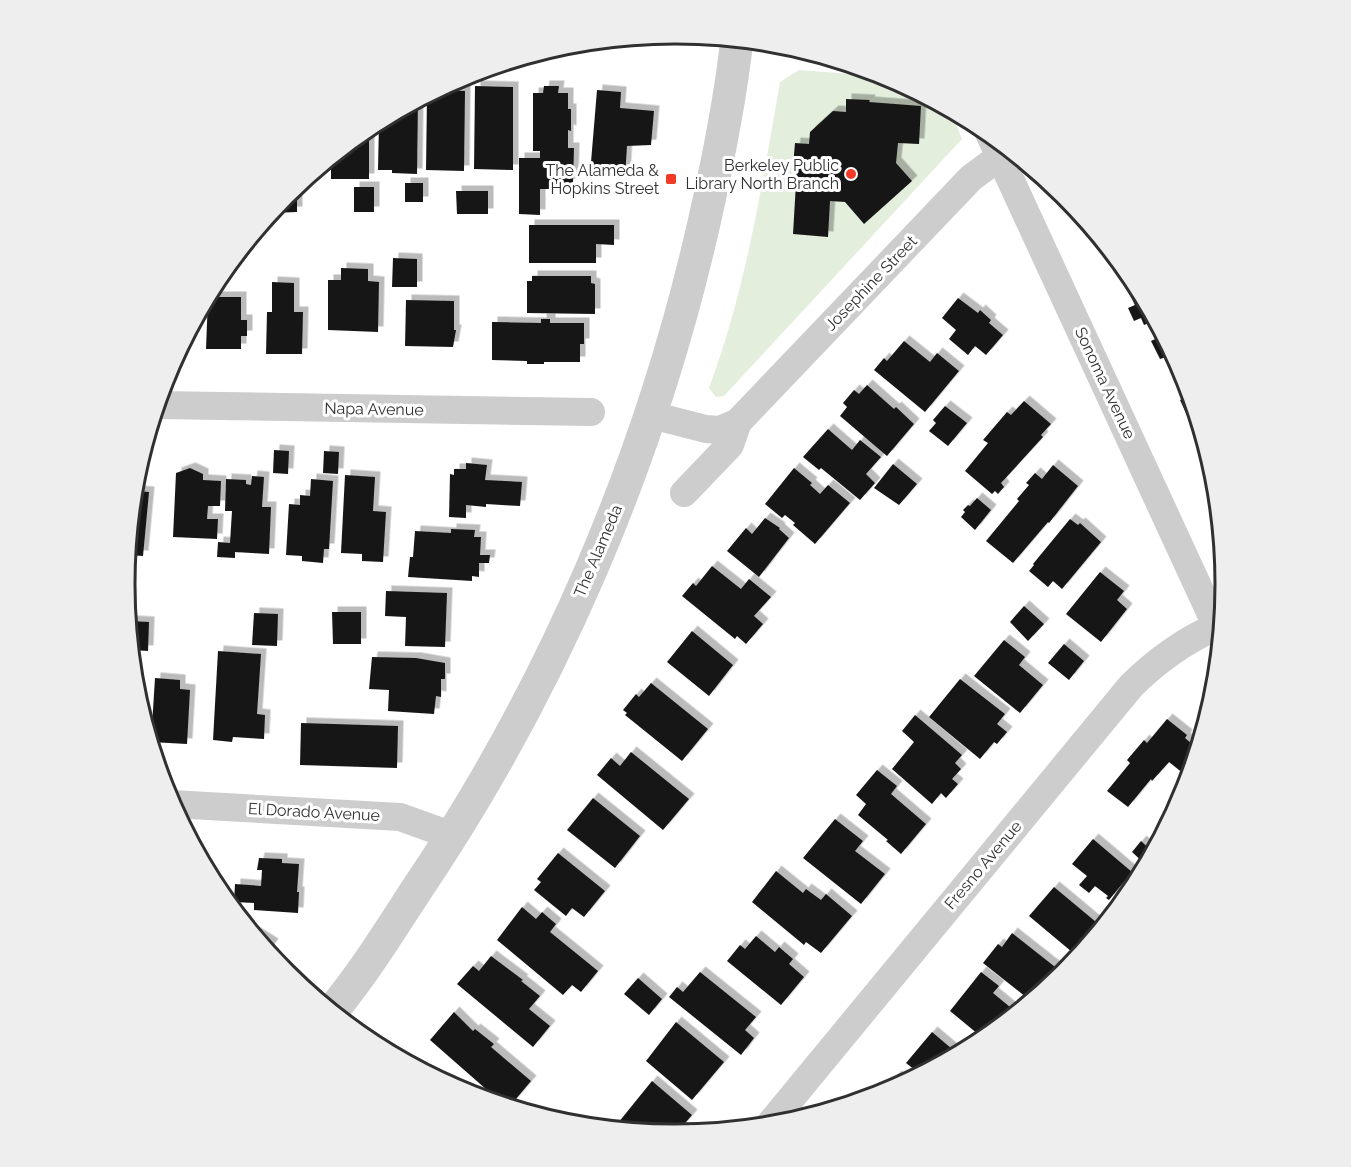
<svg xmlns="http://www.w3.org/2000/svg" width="1351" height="1167" font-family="Raleway,sans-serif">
<defs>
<filter id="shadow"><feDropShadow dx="5.5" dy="-5.5" stdDeviation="0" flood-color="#0004"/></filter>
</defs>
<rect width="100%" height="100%" fill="#fff"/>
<path fill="#e3eedd" d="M 799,70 L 890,77 L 950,109 L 962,139 L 724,396 L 716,397 L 709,388 C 746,289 762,185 780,82 Z"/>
<path fill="#171717" filter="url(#shadow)" d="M 475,86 L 513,87 L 513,170 L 474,169 Z
M 544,86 L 559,86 L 558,93 L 568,93 L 568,109 L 571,109 L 571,131 L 568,130 L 568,148 L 574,148 L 573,184 L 562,184 L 562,189 L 540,189 L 540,215 L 519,214 L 519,158 L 540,158 L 540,151 L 533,151 L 533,93 L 543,93 Z
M 436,90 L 465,91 L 464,171 L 426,170 L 427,95 Z
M 597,90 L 621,92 L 620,108 L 654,111 L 651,145 L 627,146 L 625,177 L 590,174 Z
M 846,99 L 870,100 L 869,102 L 921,106 L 919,144 L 898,143 L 896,163 L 912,181 L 864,224 L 845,202 L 830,201 L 828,237 L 793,234 L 797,166 L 793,166 L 795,143 L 809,144 L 810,132 L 833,111 L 846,112 Z
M 418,100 L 417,174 L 392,173 L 392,170 L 378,170 L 379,121 Z
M 369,126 L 369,179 L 331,179 L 331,157 Z
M 405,183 L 423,183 L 423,202 L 405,202 Z
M 297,185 L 297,212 L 271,213 L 286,194 Z
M 354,187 L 374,187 L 374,212 L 354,212 Z
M 456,191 L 488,191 L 488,214 L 457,214 Z
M 529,225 L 614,225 L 614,245 L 596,244 L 596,263 L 529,263 Z
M 1111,252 L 1112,252 L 1127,270 L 1121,273 Z
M 393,258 L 417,259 L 417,287 L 392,287 Z
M 341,268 L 368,269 L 368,281 L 379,282 L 378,332 L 328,330 L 328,280 L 341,280 Z
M 532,276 L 591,276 L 591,283 L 595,284 L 595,314 L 527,313 L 527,281 L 532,281 Z
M 272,282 L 294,283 L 294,312 L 303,312 L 302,354 L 266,354 L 267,312 L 272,312 Z
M 1136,283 L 1156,320 L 1144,325 L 1141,318 L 1134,321 L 1128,308 L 1135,305 L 1126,287 Z
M 208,297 L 241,297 L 241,320 L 247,320 L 247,336 L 241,336 L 241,349 L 206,349 Z
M 958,298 L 978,313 L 980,310 L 991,320 L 989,323 L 1003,335 L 986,355 L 975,346 L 968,355 L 949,339 L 956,330 L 942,318 Z
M 406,300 L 454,301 L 454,330 L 456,330 L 453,347 L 405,346 Z
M 541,319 L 550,319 L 550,323 L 584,323 L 584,344 L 580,344 L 580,362 L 544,362 L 544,364 L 527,364 L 527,361 L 492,360 L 492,322 L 541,323 Z
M 188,334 L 188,349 L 179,349 Z
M 1164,335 L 1184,373 L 1185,377 L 1180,380 L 1169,356 L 1160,359 L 1151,341 Z
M 904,341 L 930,362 L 937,353 L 959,371 L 925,412 L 874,370 L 884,358 L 887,361 Z
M 867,385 L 894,409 L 896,407 L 914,424 L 887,456 L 840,416 L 847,407 L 843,403 L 854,390 L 859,394 Z
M 1191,395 L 1202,430 L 1195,433 L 1180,400 Z
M 1024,401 L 1051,424 L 1041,435 L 1043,437 L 1001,483 L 1004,487 L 998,494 L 995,491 L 992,494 L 965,471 L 988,443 L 983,440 L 1007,412 L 1011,415 Z
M 945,406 L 967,423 L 948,446 L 929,431 L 936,423 L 933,420 Z
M 828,429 L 852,450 L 860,440 L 881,457 L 866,474 L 875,483 L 860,500 L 821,468 L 819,470 L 803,457 Z
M 274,450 L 289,451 L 288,474 L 273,473 Z
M 324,451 L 339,452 L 338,474 L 323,473 Z
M 466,463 L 487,465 L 485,480 L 522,482 L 520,506 L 486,504 L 486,507 L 466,505 L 466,518 L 449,517 L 450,474 L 454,475 L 454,469 L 466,469 Z
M 893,464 L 917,484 L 899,505 L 874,488 Z
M 1053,465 L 1078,486 L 1049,523 L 1048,522 L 1013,563 L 986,541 L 1019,501 L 1017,499 L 1029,485 L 1026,483 L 1035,473 L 1042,479 Z
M 190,468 L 203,474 L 203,480 L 221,481 L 220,506 L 208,506 L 207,519 L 218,519 L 217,539 L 173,537 L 176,473 Z
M 794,468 L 812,483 L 810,485 L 820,494 L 828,485 L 850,503 L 815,544 L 793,525 L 795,523 L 785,515 L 782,518 L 765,504 Z
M 345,475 L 375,477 L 373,511 L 386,512 L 383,562 L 362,561 L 362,554 L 341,553 Z
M 252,476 L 264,477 L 262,507 L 271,507 L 269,554 L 235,552 L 235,558 L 217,557 L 218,542 L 230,543 L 232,511 L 225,511 L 226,479 L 246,480 L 246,484 L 251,485 Z
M 311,479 L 333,481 L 329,549 L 324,549 L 323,563 L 302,561 L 302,556 L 286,555 L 289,504 L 300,505 L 300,495 L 310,496 Z
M 134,491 L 149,492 L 143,556 L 128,555 Z
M 977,498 L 991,510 L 975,530 L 961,517 L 965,512 L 963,510 L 968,505 L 970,506 Z
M 765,518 L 780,528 L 779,529 L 789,538 L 759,577 L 727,551 L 746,528 L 752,534 Z
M 1070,519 L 1078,525 L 1080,523 L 1101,542 L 1062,589 L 1053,581 L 1048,587 L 1029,571 L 1034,565 L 1033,564 Z
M 451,529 L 475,530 L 474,537 L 481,537 L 480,555 L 490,555 L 489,563 L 479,563 L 479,577 L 472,576 L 472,581 L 408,577 L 410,557 L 413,557 L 415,531 L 451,533 Z
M 712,566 L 741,589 L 749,579 L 771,597 L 754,616 L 763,624 L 746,644 L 737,636 L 735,639 L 682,596 L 693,583 L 696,586 Z
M 1100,572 L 1124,591 L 1117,600 L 1127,609 L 1101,642 L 1066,614 Z
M 386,591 L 447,593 L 445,647 L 405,646 L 406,617 L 385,616 Z
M 1024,606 L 1044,624 L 1028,641 L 1010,622 Z
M 332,612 L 361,612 L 361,644 L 333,644 Z
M 254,613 L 278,614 L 277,646 L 252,645 Z
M 131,621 L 149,622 L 148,651 L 132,650 Z
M 692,631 L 733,665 L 709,696 L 667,662 Z
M 1004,640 L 1025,657 L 1019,665 L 1043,685 L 1020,713 L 974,676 Z
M 1064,644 L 1084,661 L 1069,680 L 1048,663 Z
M 218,651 L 261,654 L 257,714 L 265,715 L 264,739 L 233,737 L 232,742 L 213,740 Z
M 372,657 L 416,658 L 445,663 L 445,679 L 441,679 L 441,697 L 436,696 L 434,714 L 388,711 L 389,690 L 369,689 Z
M 155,678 L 180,680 L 180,689 L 190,690 L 187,744 L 151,742 Z
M 960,679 L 1005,714 L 997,724 L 1007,732 L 997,744 L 994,742 L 980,759 L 929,717 Z
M 651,683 L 708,729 L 682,761 L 625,715 L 627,713 L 623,710 L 636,694 L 639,697 Z
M 915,715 L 962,755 L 955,763 L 961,769 L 952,779 L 958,784 L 946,798 L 941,793 L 932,804 L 892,769 L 914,742 L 902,731 Z
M 1167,719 L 1187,735 L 1185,738 L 1198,749 L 1189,778 L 1169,762 L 1152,781 L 1151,779 L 1128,807 L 1107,791 L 1130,763 L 1127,760 L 1144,740 L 1147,743 Z
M 301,723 L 398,726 L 397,768 L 300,765 Z
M 631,752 L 689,799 L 663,830 L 597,775 L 611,758 L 620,766 Z
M 877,770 L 897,786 L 891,794 L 926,824 L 901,854 L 886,841 L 888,840 L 858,815 L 866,804 L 856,795 Z
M 593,798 L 640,836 L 615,868 L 567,830 Z
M 1169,807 L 1174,812 L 1163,833 L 1161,831 L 1165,825 L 1159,820 Z
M 835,819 L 863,841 L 855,851 L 885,874 L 861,904 L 803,858 Z
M 1093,839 L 1132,872 L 1109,900 L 1106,898 L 1108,896 L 1095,886 L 1089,893 L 1079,885 L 1087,876 L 1072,864 Z
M 1141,841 L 1153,852 L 1146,865 L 1132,852 Z
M 558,853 L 605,891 L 584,917 L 572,908 L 566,916 L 534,890 L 541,882 L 537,879 Z
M 259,858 L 282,859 L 282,863 L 299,864 L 297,892 L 299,892 L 298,913 L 254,910 L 254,903 L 234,902 L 235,884 L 261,886 L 262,870 L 257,870 Z
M 776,871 L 803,893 L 806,889 L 821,900 L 826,894 L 852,916 L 821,953 L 806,942 L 804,945 L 752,902 Z
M 1054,887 L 1102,927 L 1078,957 L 1029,916 Z
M 522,907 L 536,919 L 542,912 L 556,924 L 550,932 L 598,971 L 581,992 L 572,985 L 563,995 L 497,940 Z
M 252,931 L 273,944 L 268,951 Z
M 1012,933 L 1064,974 L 1031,1001 L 983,963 L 998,944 L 1002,947 Z
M 756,936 L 775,952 L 779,947 L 793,959 L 789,964 L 804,977 L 781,1005 L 727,961 L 740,945 L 745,949 Z
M 491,956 L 523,980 L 521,981 L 540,996 L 529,1009 L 550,1026 L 533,1047 L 457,984 L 473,966 L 479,971 Z
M 700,972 L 756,1017 L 745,1030 L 754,1038 L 741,1055 L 669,997 L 677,987 L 683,992 Z
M 981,972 L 999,986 L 993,993 L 1016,1012 L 984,1039 L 950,1011 Z
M 638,978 L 662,999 L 649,1015 L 624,994 Z
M 454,1012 L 473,1031 L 475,1029 L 494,1044 L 491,1047 L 531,1081 L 510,1106 L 503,1104 L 430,1040 Z
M 676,1022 L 724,1062 L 692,1100 L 646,1061 Z
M 932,1032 L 958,1054 L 920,1074 L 906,1063 Z
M 896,1076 L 904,1083 L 880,1094 Z
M 652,1081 L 692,1115 L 680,1129 L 683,1131 L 681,1133 L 626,1129 L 618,1123 Z"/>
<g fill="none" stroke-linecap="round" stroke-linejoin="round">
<path stroke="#cdcdcd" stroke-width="28" d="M 988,131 L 1221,636
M 157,405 L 591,412
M 651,415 L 706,429 L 720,430 L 738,422 L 971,178 L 1010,149
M 684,493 L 730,445 L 738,422
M 172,804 L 400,817 L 453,836
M 769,1125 L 1131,686 C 1157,660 1184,641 1217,626"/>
<path stroke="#cdcdcd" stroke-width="33" d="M 332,1011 C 363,974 389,932 415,892 C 552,690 650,461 704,223 C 718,161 730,103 737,39"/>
</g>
<g fill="#f33a26" stroke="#fff" stroke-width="2">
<circle cx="851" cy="174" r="6"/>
<rect x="665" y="173" width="12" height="12" rx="3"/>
</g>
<g text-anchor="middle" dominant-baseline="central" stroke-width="6" stroke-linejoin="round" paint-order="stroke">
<g font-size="16" fill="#303030" stroke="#fff" text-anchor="end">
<text x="839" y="165">Berkeley Public<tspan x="839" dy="18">Library North Branch</tspan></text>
<text x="659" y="170">The Alameda &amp;<tspan x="659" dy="18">Hopkins Street</tspan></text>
</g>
<g font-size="16" fill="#303030" stroke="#fff">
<text transform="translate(871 283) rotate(-46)">Josephine Street</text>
<text transform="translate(1105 383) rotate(65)">Sonoma Avenue</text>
<text transform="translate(374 409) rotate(1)">Napa Avenue</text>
<text transform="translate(598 551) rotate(-67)">The Alameda</text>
<text transform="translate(314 812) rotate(3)">El Dorado Avenue</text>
<text transform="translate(983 865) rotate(-50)">Fresno Avenue</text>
</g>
</g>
<path d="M0 0H1351V1167H0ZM135 584a540 540 0 1 1 1080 0a540 540 0 1 1-1080 0Z" fill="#eee" fill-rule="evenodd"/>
<path fill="none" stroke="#303030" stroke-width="3" d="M135 584a540 540 0 1 1 1080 0a540 540 0 1 1-1080 0Z"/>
</svg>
